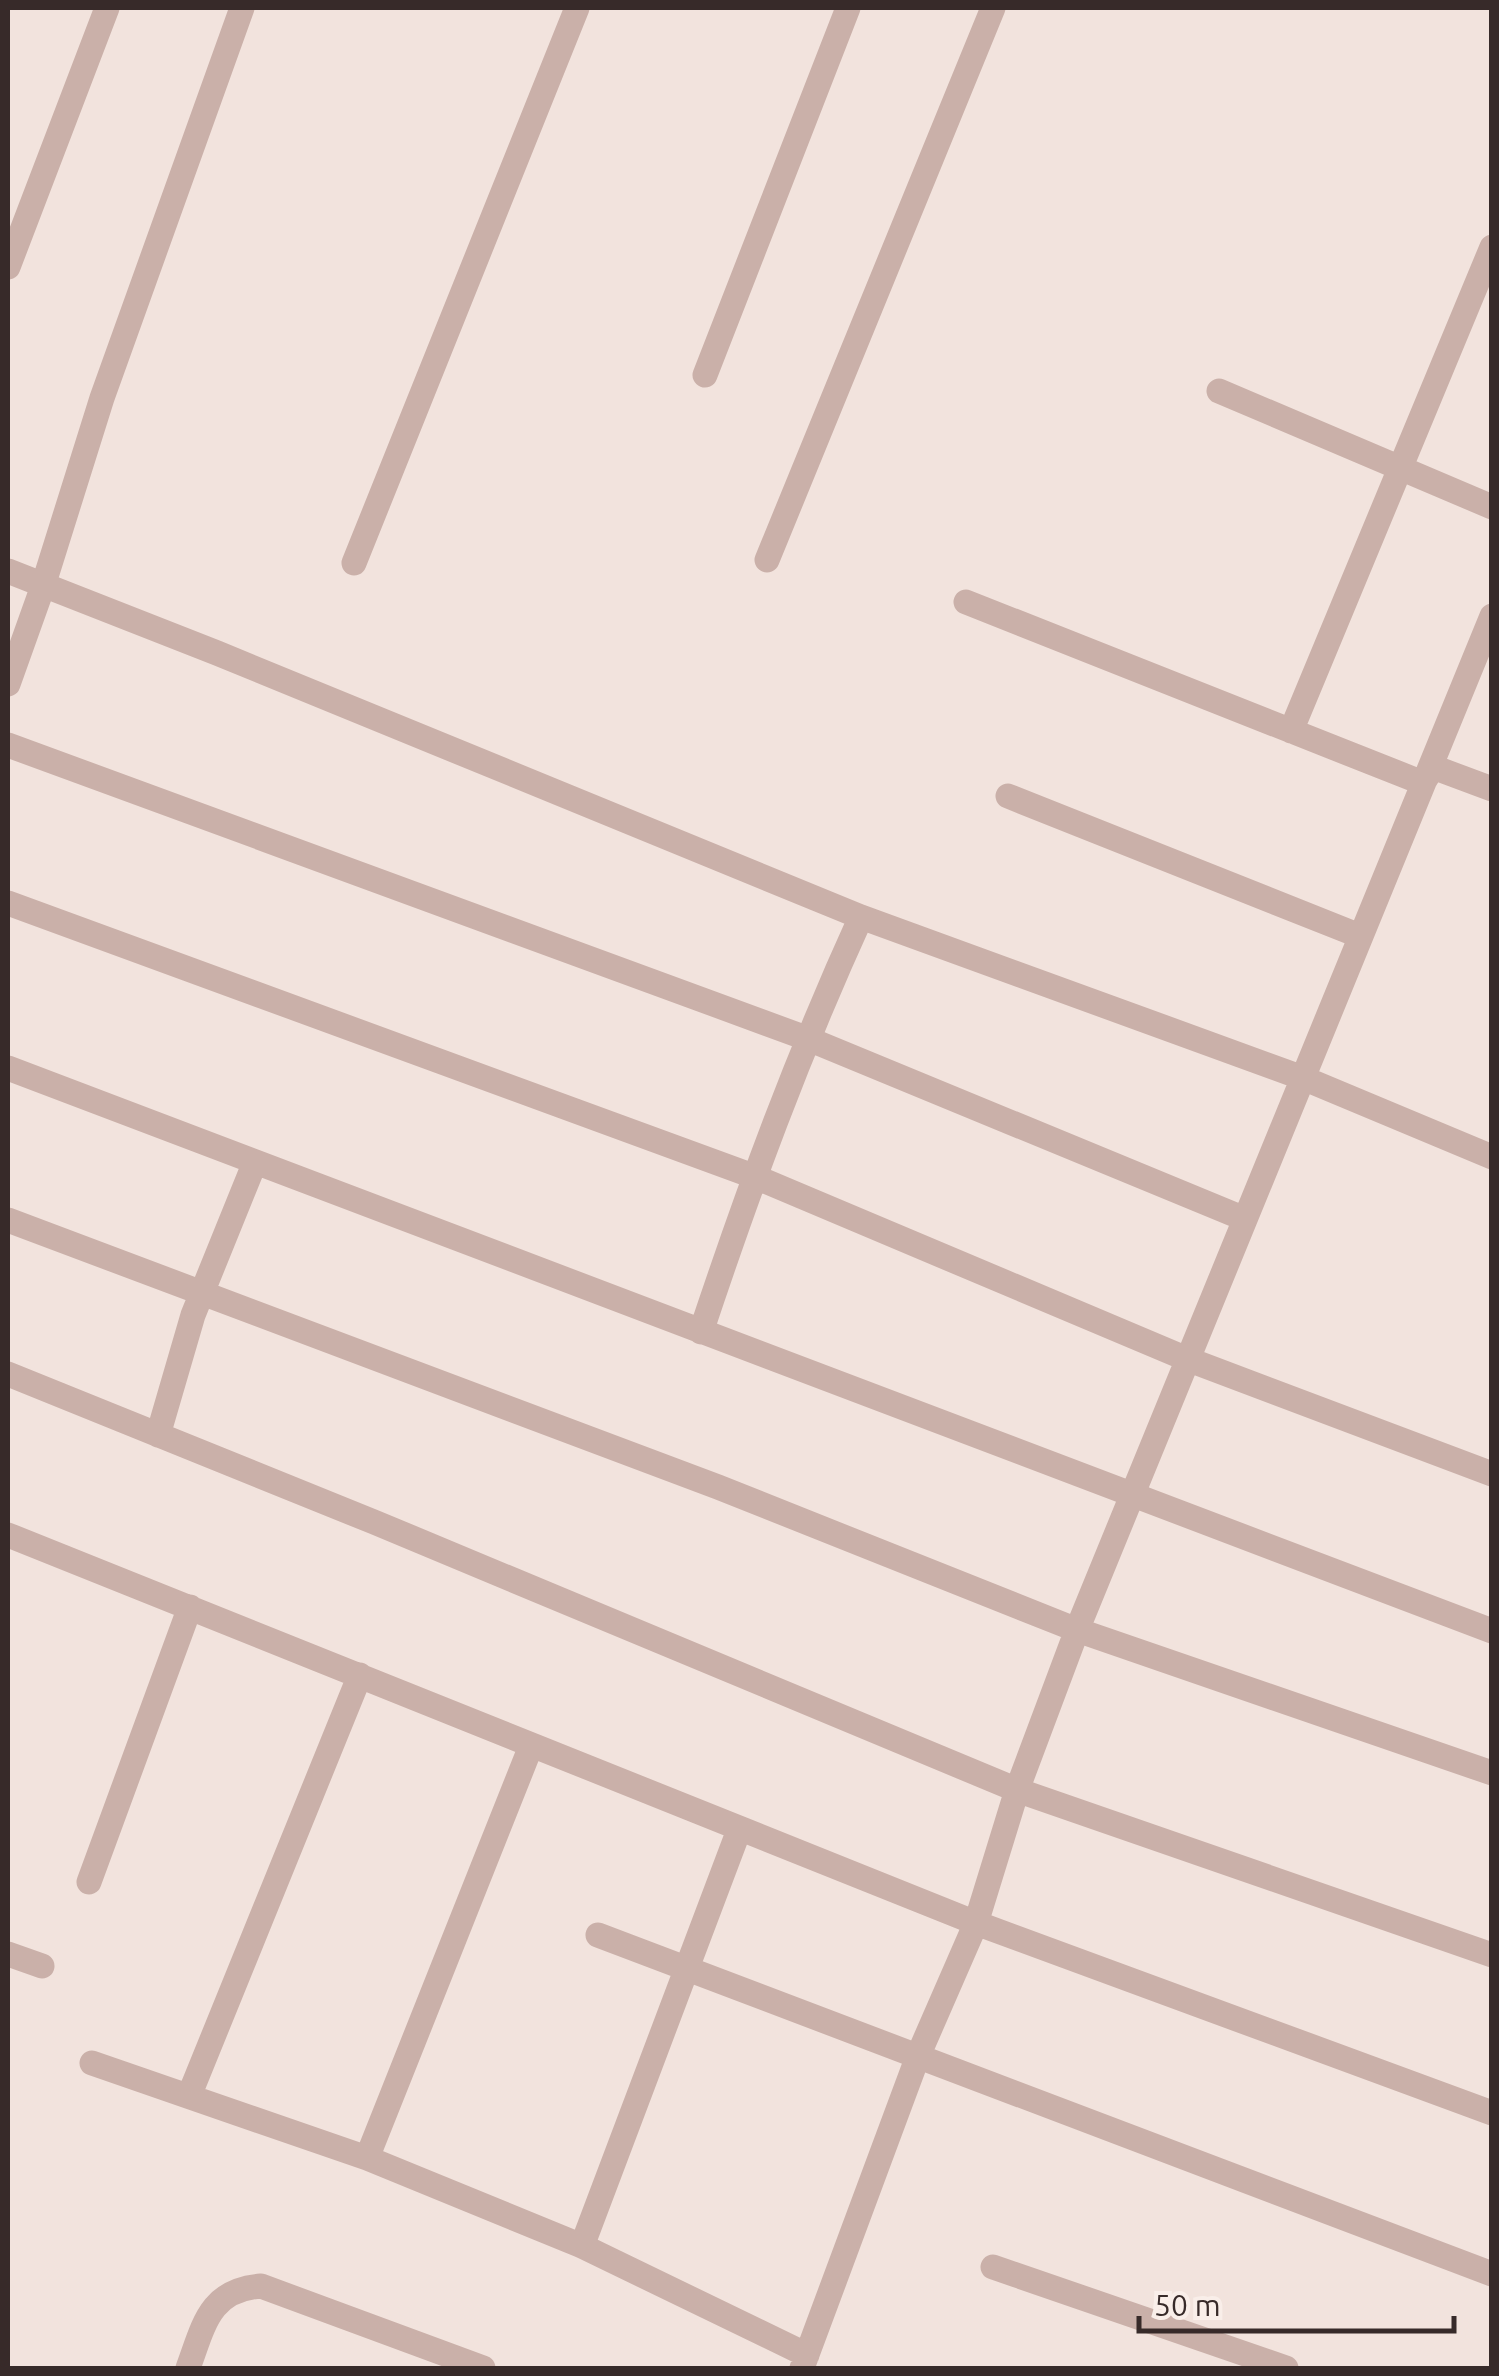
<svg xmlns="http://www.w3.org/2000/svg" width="1499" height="2376" font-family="Ubuntu,sans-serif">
<rect width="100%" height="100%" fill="#f2e3dd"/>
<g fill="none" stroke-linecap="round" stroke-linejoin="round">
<path stroke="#cab0a9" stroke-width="25" d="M 8,267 L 107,8
M 705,375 L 848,8
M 1219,391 L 1492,507
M 767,560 L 993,8
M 354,563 L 577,8
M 8,571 L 217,653 L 861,917 L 1303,1078 L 1492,1157
M 966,602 L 1423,783 L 1433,767 L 1492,789
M 8,684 L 43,586 L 102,398 L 242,8
M 1291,731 L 1492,247
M 8,745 L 806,1038 L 1245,1219
M 1008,796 L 1360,936
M 8,903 L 753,1176 L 1187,1359 L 1492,1474
M 8,1068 L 1492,1631
M 8,1220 L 718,1487 L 1077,1630 L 1492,1773
M 701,1332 C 749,1188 798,1055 861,917
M 8,1374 L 374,1522 L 1017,1790 L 1492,1955
M 158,1435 L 193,1315 L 255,1162
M 8,1535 L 976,1923 L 1492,2113
M 89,1882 L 190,1607
M 598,1935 L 1492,2274
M 8,1954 L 42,1966
M 92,2063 L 367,2158 L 582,2246 L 807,2355
M 189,2096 L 360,1675
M 367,2158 L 531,1746
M 582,2246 L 739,1830
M 993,2267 L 1286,2368
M 188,2368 C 204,2325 209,2290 261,2286 L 483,2368
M 802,2368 L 918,2056 L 976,1923 L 1017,1790 L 1077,1630 L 1492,616"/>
</g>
<rect width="1499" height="2376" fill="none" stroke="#372a29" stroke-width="20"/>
<path d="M1139 2316v15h315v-15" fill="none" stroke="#372a29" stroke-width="5"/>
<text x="1154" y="2316" font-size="30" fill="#372a29" stroke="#f9eee9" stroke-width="8" paint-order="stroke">50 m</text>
</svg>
